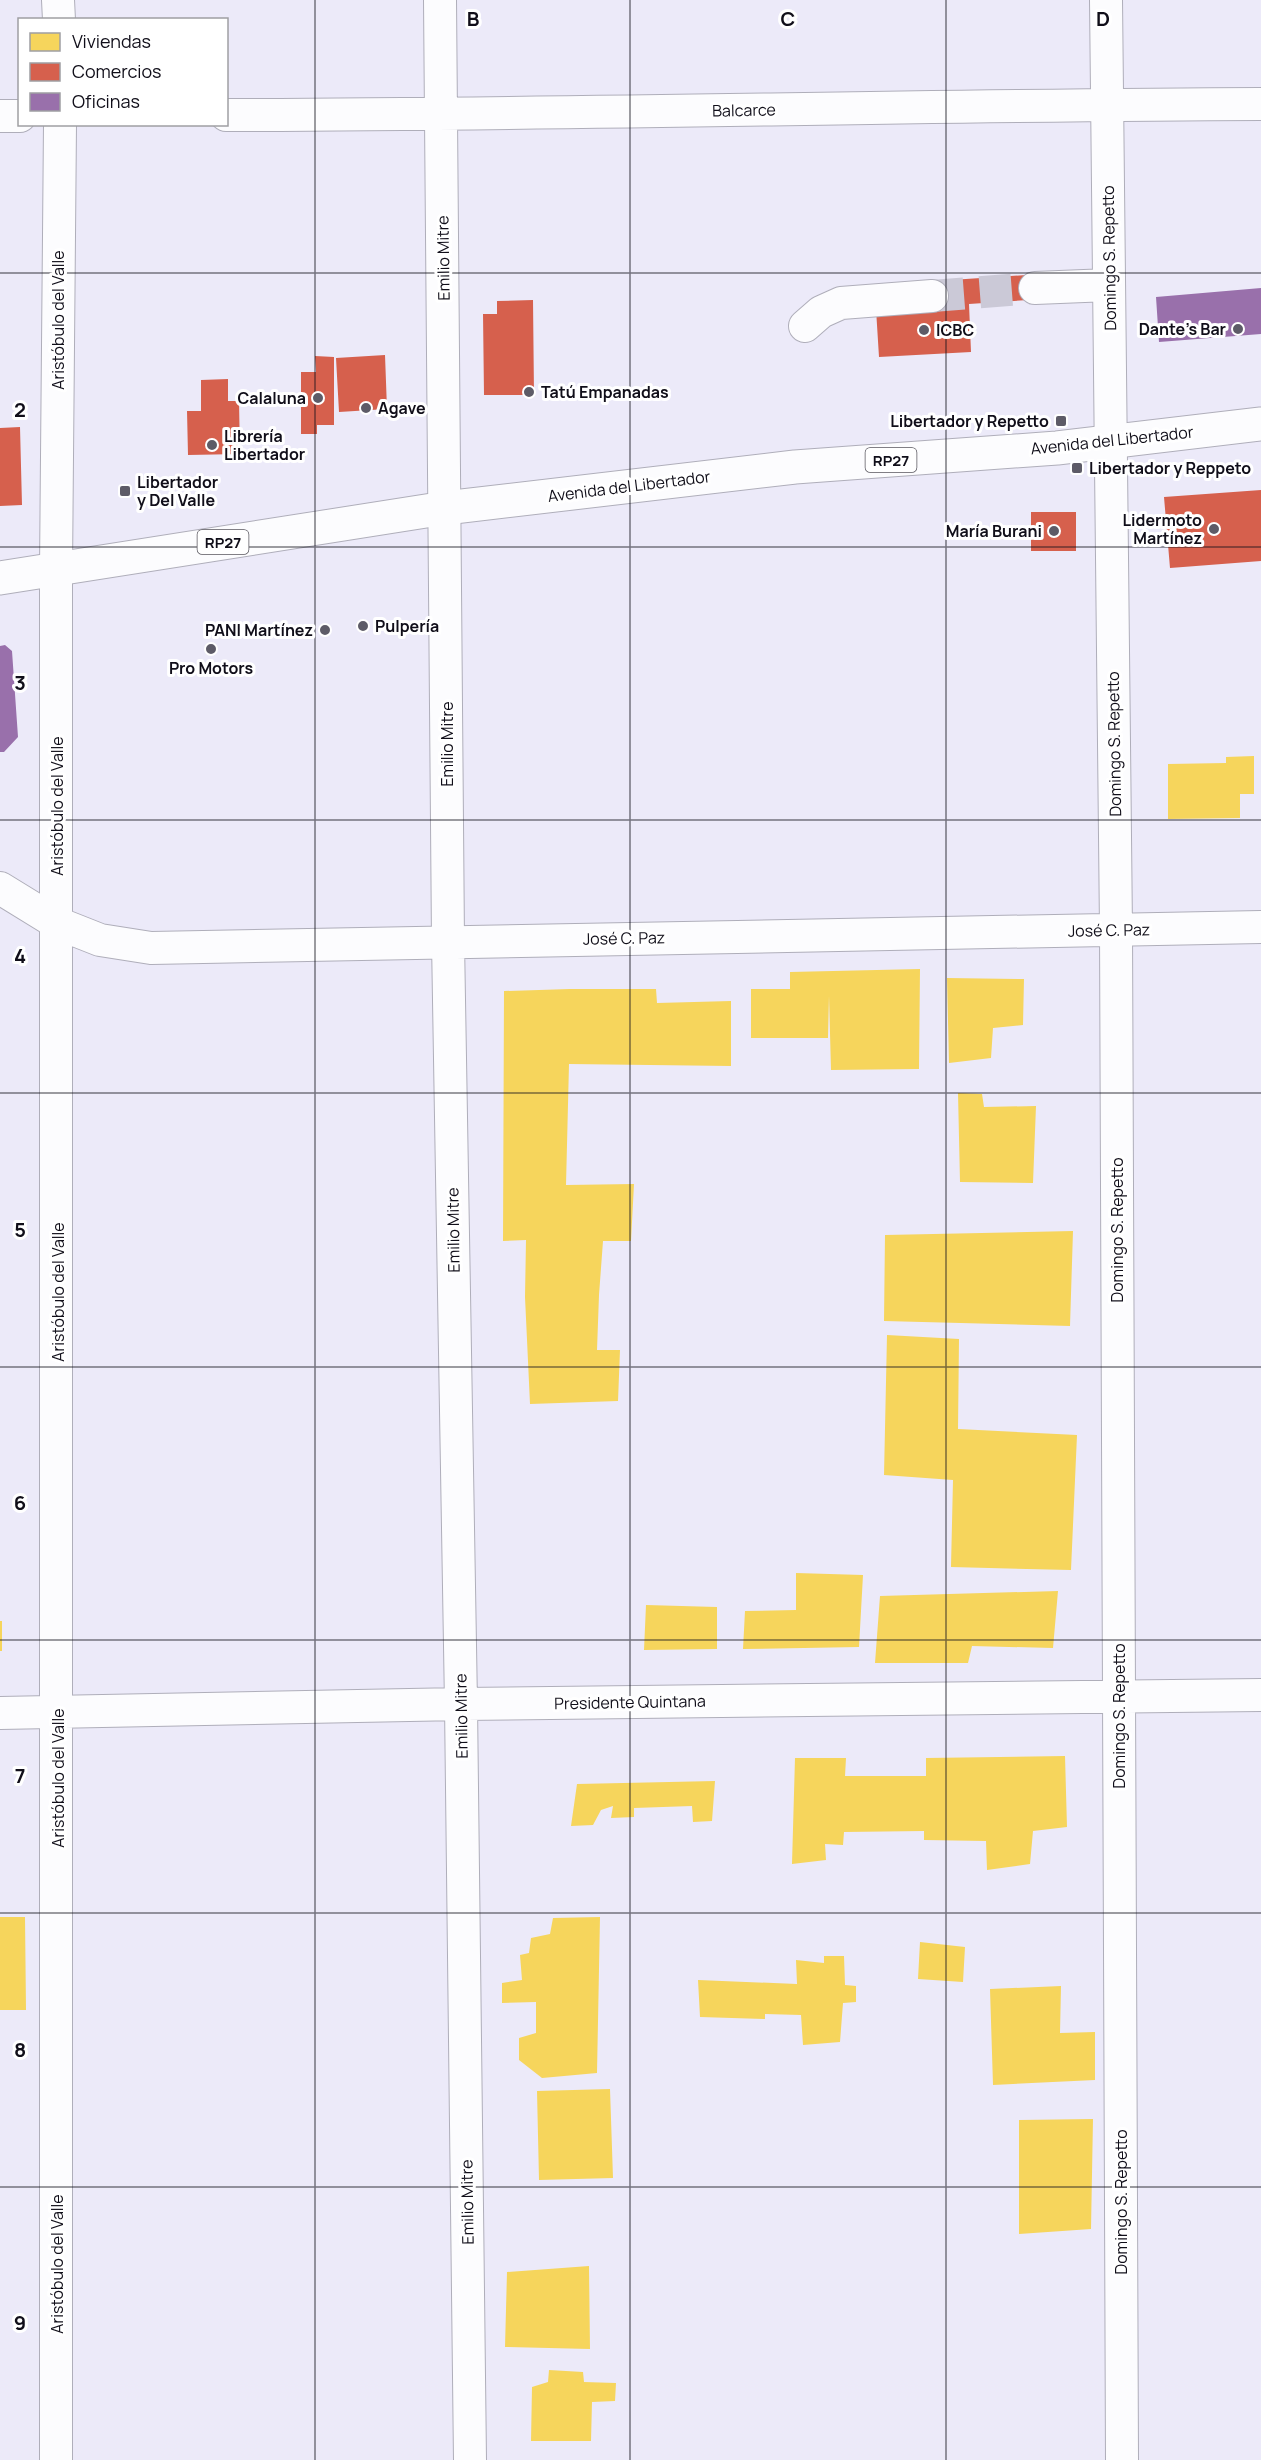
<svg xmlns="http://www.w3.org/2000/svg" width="1261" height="2460" font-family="Manrope,sans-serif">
<rect width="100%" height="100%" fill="#eceaf9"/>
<path fill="#f6d55c" d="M 1254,756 L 1254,794 L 1240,794 L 1240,818 L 1168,819 L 1168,764 L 1226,763 L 1226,757 Z
M 920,969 L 919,1069 L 831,1070 L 829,996 L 828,1038 L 751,1038 L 751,989 L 790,989 L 790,972 Z
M 947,978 L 1024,979 L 1023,1025 L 993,1028 L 991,1058 L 949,1063 Z
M 570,989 L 656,989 L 657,1003 L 731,1001 L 731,1066 L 569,1064 L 566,1185 L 634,1184 L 631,1241 L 603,1241 L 599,1295 L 597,1350 L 620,1350 L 618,1401 L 530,1404 L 525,1297 L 526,1240 L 503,1241 L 504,991 Z
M 958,1093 L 982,1094 L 984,1107 L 1036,1106 L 1033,1183 L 960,1182 Z
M 1073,1231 L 1070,1326 L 884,1321 L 885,1235 Z
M 887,1335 L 959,1339 L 958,1429 L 1077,1435 L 1071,1570 L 951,1567 L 953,1480 L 884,1475 Z
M 796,1573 L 863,1575 L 859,1647 L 743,1649 L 745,1611 L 796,1610 Z
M 1058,1591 L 1053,1648 L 972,1646 L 968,1663 L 875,1663 L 880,1596 Z
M 646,1605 L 717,1607 L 717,1649 L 644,1650 Z
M 0,1621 L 2,1621 L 2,1651 L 0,1651 Z
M 1065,1756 L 1067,1827 L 1033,1831 L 1030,1864 L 987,1870 L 986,1841 L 924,1840 L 924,1831 L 844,1832 L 843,1845 L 825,1844 L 826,1860 L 792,1864 L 795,1758 L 846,1758 L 845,1776 L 926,1776 L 926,1758 Z
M 715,1781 L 712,1821 L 693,1822 L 692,1806 L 634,1808 L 634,1817 L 611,1818 L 613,1806 L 601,1810 L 593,1825 L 571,1826 L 577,1784 Z
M 0,1917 L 25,1917 L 26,2010 L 0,2010 Z
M 600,1917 L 597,2073 L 542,2078 L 519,2060 L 519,2038 L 536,2033 L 536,2002 L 502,2003 L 502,1983 L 522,1980 L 520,1955 L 529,1953 L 531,1938 L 550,1934 L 553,1918 Z
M 920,1942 L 965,1947 L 963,1982 L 918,1979 Z
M 824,1956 L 844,1956 L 845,1985 L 856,1986 L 856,2002 L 843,2003 L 840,2042 L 803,2045 L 801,2015 L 765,2014 L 765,2019 L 700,2017 L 698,1980 L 797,1984 L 796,1960 L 824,1963 Z
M 1061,1986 L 1060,2033 L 1095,2032 L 1095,2080 L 993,2085 L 990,1989 Z
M 610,2089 L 613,2178 L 539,2180 L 537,2091 Z
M 1093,2119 L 1091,2229 L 1019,2234 L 1019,2120 Z
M 589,2266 L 590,2349 L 505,2347 L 507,2272 Z
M 549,2370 L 583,2372 L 584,2382 L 616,2383 L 615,2401 L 592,2402 L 591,2441 L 531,2441 L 532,2387 L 548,2382 Z"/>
<path fill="#d6604d" d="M 1027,275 L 1028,300 L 969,304 L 971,352 L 879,357 L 876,309 L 937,305 L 936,281 Z
M 533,300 L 534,395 L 484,395 L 483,314 L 497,314 L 497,301 Z
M 385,355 L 387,409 L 339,412 L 336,358 Z
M 315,356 L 334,357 L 334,425 L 317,425 L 317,434 L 301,434 L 301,372 L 316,372 Z
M 228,379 L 228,401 L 239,401 L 240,454 L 188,455 L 187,411 L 201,411 L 201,380 Z
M 20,427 L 22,505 L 0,506 L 0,428 Z
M 1261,490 L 1261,561 L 1170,568 L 1164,497 Z
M 1031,512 L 1076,512 L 1076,551 L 1031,551 Z"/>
<path fill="#9970ab" d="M 1261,288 L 1261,334 L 1159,342 L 1156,297 Z
M 5,645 L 12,651 L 18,737 L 4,752 L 0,752 L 0,646 Z"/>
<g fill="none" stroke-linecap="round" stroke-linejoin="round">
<path stroke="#cbc9d7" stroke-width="32" stroke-dasharray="32 16" stroke-linecap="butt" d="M 932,296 L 1035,288"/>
<defs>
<path id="minor" d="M 58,0 L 59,20
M 440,0 L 448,941 L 461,1704 L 470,2460
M 1106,0 L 1116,929 L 1122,2460
M 226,115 C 571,115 916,105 1261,104
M 0,116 L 20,116
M 1035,288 L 1109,285
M 805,326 L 821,312 L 841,303 L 932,296
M 0,888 L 57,923 L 100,940 L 151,948 L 1261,927
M 0,1713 L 461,1704 L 1261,1695
M 56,2460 L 56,569 L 60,124"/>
<path id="major" d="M 0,578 L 445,508 L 795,467 L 1057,448 L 1261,424"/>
</defs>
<use href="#minor" stroke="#afaeba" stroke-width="34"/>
<use href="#major" stroke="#afaeba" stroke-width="35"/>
<use href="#minor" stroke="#fcfcfe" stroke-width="32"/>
<use href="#major" stroke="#fcfcfe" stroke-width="33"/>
</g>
<path fill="none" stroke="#100e19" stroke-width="1.5" stroke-opacity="0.55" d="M 315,0 L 315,2460M 630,0 L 630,2460M 946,0 L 946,2460M 0,273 L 1261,273M 0,547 L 1261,547M 0,820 L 1261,820M 0,1093 L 1261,1093M 0,1367 L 1261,1367M 0,1640 L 1261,1640M 0,1913 L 1261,1913M 0,2187 L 1261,2187"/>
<g fill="#5d5b67" stroke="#fff" stroke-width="2">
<circle cx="1238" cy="329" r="6"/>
<circle cx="924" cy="330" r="6"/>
<circle cx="529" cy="392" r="6"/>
<circle cx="318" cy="398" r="6"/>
<circle cx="366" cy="408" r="6"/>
<rect x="1055" y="415" width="12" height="12" rx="3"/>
<circle cx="212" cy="445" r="6"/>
<rect x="1071" y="462" width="12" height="12" rx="3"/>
<rect x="119" y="485" width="12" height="12" rx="3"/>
<circle cx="1214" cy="529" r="6"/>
<circle cx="1054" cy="531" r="6"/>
<circle cx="363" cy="626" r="6"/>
<circle cx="325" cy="630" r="6"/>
<circle cx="211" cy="649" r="6"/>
</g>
<g text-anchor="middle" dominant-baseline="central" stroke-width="6" stroke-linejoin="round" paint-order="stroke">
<g fill="#fff" stroke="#58565e" stroke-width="1.5">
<rect x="865.5" y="448" width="51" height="24" rx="4.5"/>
<rect x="197.5" y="530" width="51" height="24" rx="4.5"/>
</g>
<g font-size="15" font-weight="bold" fill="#100e19">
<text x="891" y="460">RP27</text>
<text x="223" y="542">RP27</text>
</g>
<g font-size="16" fill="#100e19" stroke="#fff">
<text transform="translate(744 110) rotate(-1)">Balcarce</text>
<text transform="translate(443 258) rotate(-91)">Emilio Mitre</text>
<text transform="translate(1109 258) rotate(-91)">Domingo S. Repetto</text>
<text transform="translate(58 320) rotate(-90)">Aristóbulo del Valle</text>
<text transform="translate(1112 440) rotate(-6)">Avenida del Libertador</text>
<text transform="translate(629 486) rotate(-7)">Avenida del Libertador</text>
<text transform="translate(447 744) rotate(-90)">Emilio Mitre</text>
<text transform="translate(1114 744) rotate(-91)">Domingo S. Repetto</text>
<text transform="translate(57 806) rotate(-90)">Aristóbulo del Valle</text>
<text transform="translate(1109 930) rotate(-1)">José C. Paz</text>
<text transform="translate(624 938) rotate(-1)">José C. Paz</text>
<text transform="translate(453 1230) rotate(-91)">Emilio Mitre</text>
<text transform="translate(1117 1230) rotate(-90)">Domingo S. Repetto</text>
<text transform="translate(58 1292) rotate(-90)">Aristóbulo del Valle</text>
<text transform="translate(630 1702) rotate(-1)">Presidente Quintana</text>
<text transform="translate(461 1716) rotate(-91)">Emilio Mitre</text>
<text transform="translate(1119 1716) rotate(-90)">Domingo S. Repetto</text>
<text transform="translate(58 1778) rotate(-90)">Aristóbulo del Valle</text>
<text transform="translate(467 2202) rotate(-91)">Emilio Mitre</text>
<text transform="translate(1121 2202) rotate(-90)">Domingo S. Repetto</text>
<text transform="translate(57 2264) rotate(-90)">Aristóbulo del Valle</text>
</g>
<g font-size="16" font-weight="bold" fill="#100e19" stroke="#fff" text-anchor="start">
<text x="1226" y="329" text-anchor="end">Dante's Bar</text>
<text x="936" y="330">ICBC</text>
<text x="541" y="392">Tatú Empanadas</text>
<text x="306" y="398" text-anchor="end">Calaluna</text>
<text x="378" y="408">Agave</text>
<text x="1049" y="421" text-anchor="end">Libertador y Repetto</text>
<text x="224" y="436">Librería<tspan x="224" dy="18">Libertador</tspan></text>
<text x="1089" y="468">Libertador y Reppeto</text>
<text x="137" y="482">Libertador<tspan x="137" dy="18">y Del Valle</tspan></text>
<text x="1202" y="520" text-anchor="end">Lidermoto<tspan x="1202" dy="18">Martínez</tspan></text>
<text x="1042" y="531" text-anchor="end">María Burani</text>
<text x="375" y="626">Pulpería</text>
<text x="313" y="630" text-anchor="end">PANI Martínez</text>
<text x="211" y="668" text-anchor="middle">Pro Motors</text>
</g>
</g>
<g font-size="20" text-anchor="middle" font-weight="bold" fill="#100e19" stroke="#fff" stroke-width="6" stroke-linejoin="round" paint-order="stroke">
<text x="473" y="26">B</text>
<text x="788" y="26">C</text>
<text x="1103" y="26">D</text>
<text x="20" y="417">2</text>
<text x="20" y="690">3</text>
<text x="20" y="963">4</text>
<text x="20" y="1237">5</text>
<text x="20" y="1510">6</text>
<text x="20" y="1783">7</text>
<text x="20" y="2057">8</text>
<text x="20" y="2330">9</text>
</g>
<rect x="18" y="18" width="210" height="108" fill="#ffffff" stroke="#9f9fa3" stroke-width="1.5"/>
<rect x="30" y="33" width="30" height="18" fill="#f6d55c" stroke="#9f9fa3" stroke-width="1.5"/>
<text x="72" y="48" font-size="18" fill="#100e19">Viviendas</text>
<rect x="30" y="63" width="30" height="18" fill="#d6604d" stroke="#9f9fa3" stroke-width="1.5"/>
<text x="72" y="78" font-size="18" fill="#100e19">Comercios</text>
<rect x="30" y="93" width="30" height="18" fill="#9970ab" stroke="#9f9fa3" stroke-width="1.5"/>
<text x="72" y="108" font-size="18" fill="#100e19">Oficinas</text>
</svg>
